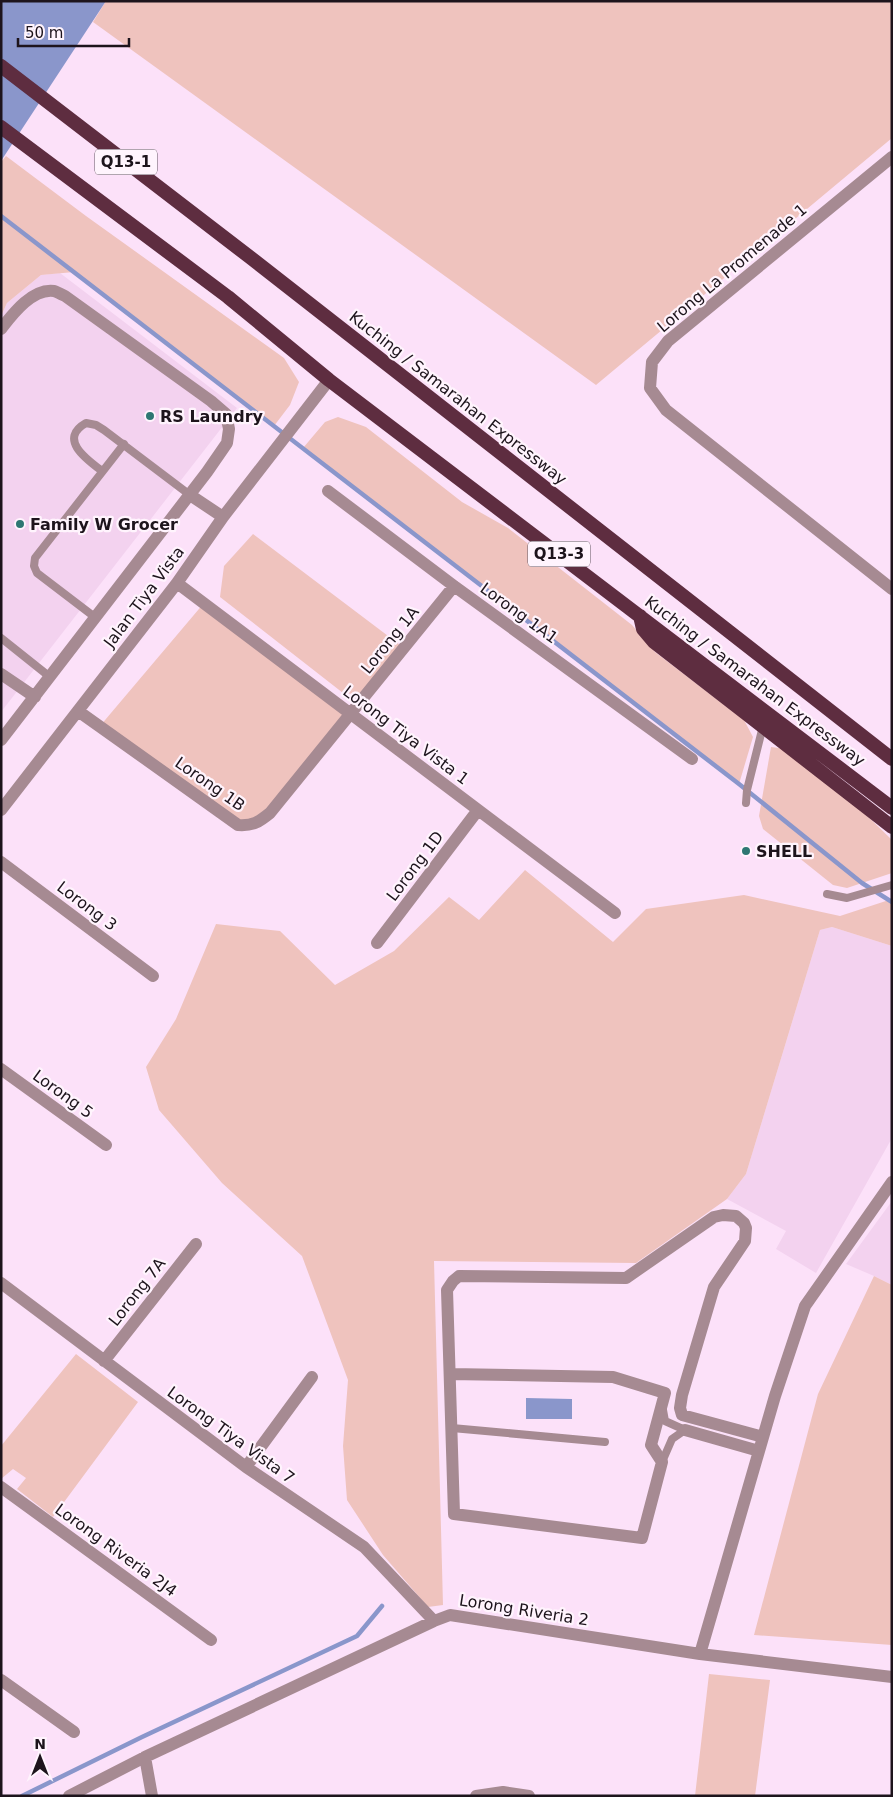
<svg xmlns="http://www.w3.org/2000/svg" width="893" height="1797" font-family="'DejaVu Sans',sans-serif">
<rect width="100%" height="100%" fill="#fce1f9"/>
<path fill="#f3d2ef" d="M 60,273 L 237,408 L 1,712 L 1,316 L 7,303 L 41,275 Z
M 832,927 L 892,946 L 892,1138 L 816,1273 L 776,1249 L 786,1231 L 727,1199 L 746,1174 L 820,930 Z
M 892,1201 L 892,1285 L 874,1276 L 846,1264 Z"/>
<path fill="#efc3be" d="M 106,1 L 892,1 L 892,138 L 596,385 L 93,22 Z
M 6,156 L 86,216 L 284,358 L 299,382 L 290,405 L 274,426 L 74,272 L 41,275 L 7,303 L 1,316 L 1,162 Z
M 338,417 L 366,427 L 462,502 L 508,528 L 632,625 L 655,652 L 744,720 L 753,737 L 739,784 L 303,448 L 325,422 Z
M 253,534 L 404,648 L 366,695 L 343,693 L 220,597 L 224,566 Z
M 204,603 L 351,714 L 270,813 L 249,826 L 100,726 Z
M 771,747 L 786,749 L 854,803 L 892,840 L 892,873 L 847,888 L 833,885 L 763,829 L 759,816 Z
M 525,870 L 613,942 L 646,909 L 744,895 L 840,916 L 892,899 L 892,946 L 832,927 L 820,930 L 746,1174 L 727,1199 L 636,1263 L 434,1261 L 443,1605 L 428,1607 L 383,1555 L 347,1500 L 343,1446 L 348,1380 L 302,1256 L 222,1183 L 159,1110 L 146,1067 L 176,1019 L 216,924 L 280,931 L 335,985 L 394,951 L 449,897 L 479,920 Z
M 874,1276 L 892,1285 L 892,1645 L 754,1635 L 818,1394 Z
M 76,1354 L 138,1402 L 53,1517 L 17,1489 L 26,1478 L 13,1469 L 1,1479 L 1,1446 Z
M 709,1674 L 770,1680 L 755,1796 L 695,1796 Z"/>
<path fill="#8a96cb" d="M 1,1 L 106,1 L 1,161 Z
M 526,1398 L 572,1399 L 572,1419 L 526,1419 Z"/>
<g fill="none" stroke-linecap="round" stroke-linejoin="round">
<path stroke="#8a96cb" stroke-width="4.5" d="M 1,216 L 739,784 L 862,883 L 892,902
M 22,1796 L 142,1737 L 357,1636 L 382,1606"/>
<path stroke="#a68a92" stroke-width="8" d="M 102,471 C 86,459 58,439 86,423 L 96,425 L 104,430 L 190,495
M 96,618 L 37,573 L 34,566 L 35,558 L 124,444
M 1,638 L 50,677
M 746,803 L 747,790 L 763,726
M 827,894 L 847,898 L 892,885
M 663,1410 L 665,1421 L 685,1430
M 452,1428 L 605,1442
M 662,1462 L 672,1439 L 685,1430"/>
<path stroke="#a68a92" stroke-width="12" d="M 892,157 L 668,341 L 652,362 L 650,388 L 666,410 L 892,589
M 1,329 C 12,315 32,288 54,291 C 57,292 61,294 65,296 L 211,401 L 226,414 L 229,429 L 227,443 L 207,472 L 1,740
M 328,491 L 454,586 L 692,759
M 190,495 L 223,517
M 177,583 L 615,913
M 1,674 L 35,697
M 78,711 L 238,825 C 253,826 259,822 270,813 L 454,586
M 1,810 L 177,583 L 223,517 L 329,380
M 1,862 L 153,976
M 377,943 L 478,810
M 1,1069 L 106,1145
M 1,1283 L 246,1467 L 364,1547 L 434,1621
M 104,1361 L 196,1244
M 450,1374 L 613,1377 L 665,1393 L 651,1445 L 662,1462 L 642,1538 L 454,1514 L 447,1290 L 453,1281 L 459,1276 L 626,1278 L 714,1217 L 723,1215 L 736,1216 L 744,1223 L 746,1228 L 745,1241 L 714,1287 L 682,1395 L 680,1408 L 682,1415 L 763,1437
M 685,1430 L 759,1451
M 246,1467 L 312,1377
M 1,1487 L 211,1640
M 700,1654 L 775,1396 L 805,1306 L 892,1182
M 1,1680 L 74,1732
M 145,1757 L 152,1796
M 69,1796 L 145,1757 L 434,1621 L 450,1615 L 700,1654 L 892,1677
M 476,1796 L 503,1792 L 529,1796"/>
<path stroke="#5e2d40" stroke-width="14" d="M 1,66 L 251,258 L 892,759
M 1,127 L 228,297 L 329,380 L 892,808
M 640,616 L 643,629 L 654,642 L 892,827"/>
</g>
<g fill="#2e7773" stroke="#fff4fd" stroke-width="2">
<circle cx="150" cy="416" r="5"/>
<circle cx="20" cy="524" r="5"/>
<circle cx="746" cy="851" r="5"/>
</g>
<g text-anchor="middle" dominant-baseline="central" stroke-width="4.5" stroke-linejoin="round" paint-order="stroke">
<g fill="#fff4fd" stroke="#615760" stroke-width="1">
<rect x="95" y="149.5" width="62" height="25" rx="4"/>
<rect x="528" y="541.5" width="62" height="25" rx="4"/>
</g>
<g font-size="15" font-weight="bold" fill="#1d141c">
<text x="126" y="162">Q13-1</text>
<text x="559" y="554">Q13-3</text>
</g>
<g font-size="16" fill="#1d141c" stroke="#fff4fd">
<text transform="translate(732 268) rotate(-40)">Lorong La Promenade 1</text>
<text transform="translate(458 398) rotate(38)">Kuching / Samarahan Expressway</text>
<text transform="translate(144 597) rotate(-53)">Jalan Tiya Vista</text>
<text transform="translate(519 613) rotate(36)">Lorong 1A1</text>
<text transform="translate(390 640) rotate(-51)">Lorong 1A</text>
<text transform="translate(755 681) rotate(37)">Kuching / Samarahan Expressway</text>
<text transform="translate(406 735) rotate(37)">Lorong Tiya Vista 1</text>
<text transform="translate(210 784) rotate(35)">Lorong 1B</text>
<text transform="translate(415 866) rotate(-53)">Lorong 1D</text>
<text transform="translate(87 906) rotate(37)">Lorong 3</text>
<text transform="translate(63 1094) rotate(36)">Lorong 5</text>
<text transform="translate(137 1292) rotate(-52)">Lorong 7A</text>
<text transform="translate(231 1435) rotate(36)">Lorong Tiya Vista 7</text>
<text transform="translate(116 1550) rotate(36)">Lorong Riveria 2J4</text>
<text transform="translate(524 1610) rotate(9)">Lorong Riveria 2</text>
</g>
<g font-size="16" font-weight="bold" fill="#1d141c" stroke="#fff4fd" text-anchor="start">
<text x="160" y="416">RS Laundry</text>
<text x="30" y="524">Family W Grocer</text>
<text x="756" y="851">SHELL</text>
</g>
</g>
<rect width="893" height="1797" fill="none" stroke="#1d141c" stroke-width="5"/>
<g transform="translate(40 1757)" stroke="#fff4fd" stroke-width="4" paint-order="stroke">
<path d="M0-4L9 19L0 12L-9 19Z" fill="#1d141c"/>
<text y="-8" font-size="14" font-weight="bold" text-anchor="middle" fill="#1d141c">N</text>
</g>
<path d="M18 38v8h111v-8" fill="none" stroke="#1d141c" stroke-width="2.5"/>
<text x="25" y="38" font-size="15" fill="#1d141c" stroke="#fff4fd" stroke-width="4" paint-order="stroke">50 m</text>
</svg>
